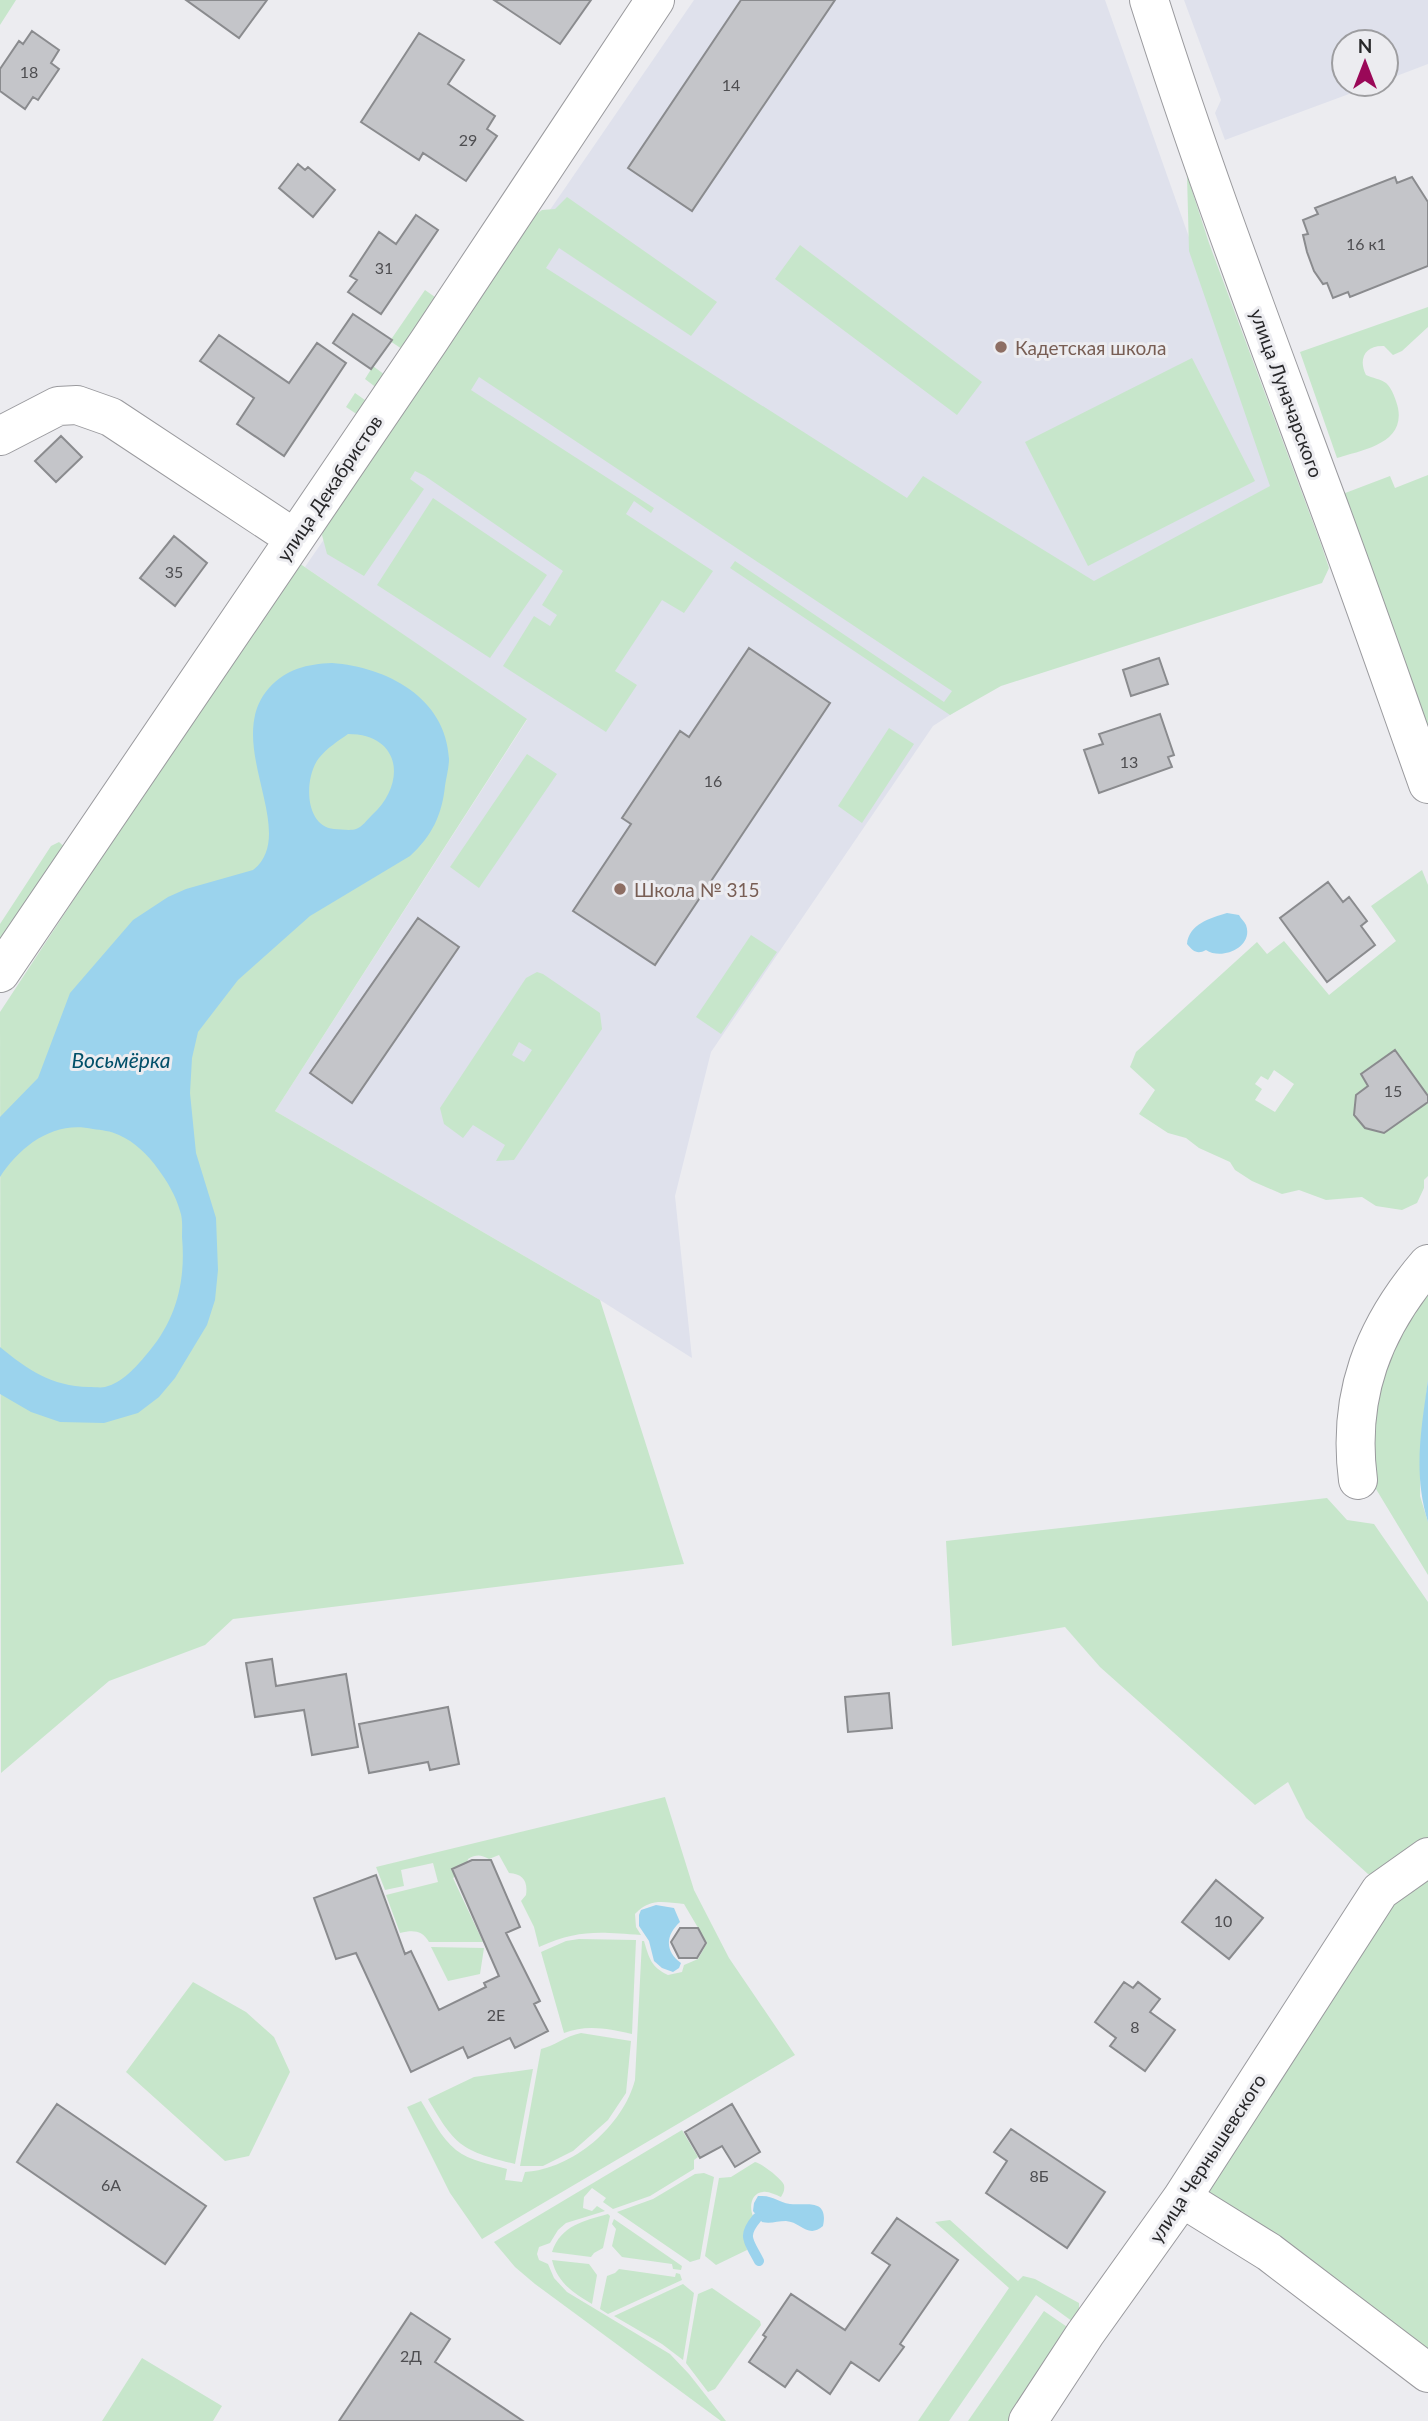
<svg xmlns="http://www.w3.org/2000/svg" width="1428" height="2421" font-family="Lato,sans-serif">
<rect width="100%" height="100%" fill="#ececf0"/>
<path fill="#dfe1ec" d="M 694,0 L 1105,0 L 1282,500 L 933,726 L 711,1052 L 675,1196 L 692,1358 L 600,1300 L 275,1111 L 527,720 L 305,567 Z
M 1184,0 L 1428,0 L 1428,64 L 1386,80 L 1386,42 L 1344,42 L 1344,84 L 1376,84 L 1225,140 L 1215,113 L 1221,100 Z"/>
<path fill="#c7e6cb" fill-rule="evenodd" d="M 0,0 L 16,0 L 0,25 Z
M 1187,175 L 1209,243 L 1321,544 L 1329,568 L 1322,583 L 1001,686 L 950,715 L 730,568 L 735,561 L 944,702 L 952,691 L 479,377 L 471,390 L 654,508 L 651,513 L 634,501 L 626,514 L 713,571 L 684,613 L 662,600 L 615,671 L 637,685 L 606,732 L 503,666 L 534,616 L 550,626 L 557,615 L 542,605 L 563,571 L 425,476 L 415,471 L 410,479 L 424,489 L 364,576 L 327,554 L 322,535 L 327,514 L 531,218 L 542,210 L 555,209 L 567,197 L 717,302 L 691,336 L 559,248 L 546,268 L 907,498 L 923,476 L 1094,581 L 1270,486 L 1189,251 Z
M 800,245 L 982,382 L 957,415 L 775,279 Z
M 425,290 L 442,302 L 402,349 L 390,341 Z
M 1428,307 L 1428,327 L 1402,351 L 1393,355 L 1384,346 C 1365,345 1358,359 1366,375 C 1372,378 1381,379 1386,383 C 1392,388 1396,400 1398,408 C 1405,444 1362,450 1337,458 L 1300,352 Z
M 1192,358 L 1255,481 L 1088,566 L 1025,442 Z
M 373,366 L 385,375 L 382,392 L 365,379 Z
M 355,393 L 372,405 L 364,419 L 346,407 Z
M 1428,475 L 1428,746 L 1340,495 L 1390,476 L 1395,488 Z
M 433,498 L 547,575 L 490,658 L 377,585 Z
M 296,561 L 527,719 L 275,1111 L 600,1300 L 684,1564 L 233,1619 L 205,1645 L 109,1681 L 1,1773 L 0,1012 Z
M 889,728 L 914,744 L 862,823 L 838,806 Z
M 527,754 L 557,774 L 479,888 L 450,867 Z
M 59,842 L 68,850 L 0,956 L 0,924 L 51,846 Z
M 1422,870 L 1428,885 L 1428,1096 L 1395,1050 L 1361,1074 L 1368,1086 L 1355,1095 L 1360,1102 L 1354,1114 L 1365,1128 L 1372,1130 L 1379,1126 L 1384,1133 L 1428,1102 L 1428,1176 L 1424,1180 L 1424,1188 L 1417,1203 L 1402,1210 L 1376,1206 L 1362,1197 L 1326,1200 L 1299,1190 L 1282,1194 L 1252,1181 L 1235,1170 L 1230,1162 L 1199,1148 L 1186,1138 L 1168,1133 L 1139,1114 L 1155,1090 L 1130,1067 L 1136,1052 L 1257,942 L 1267,954 L 1284,941 L 1329,995 L 1396,941 L 1371,906 ZM 1274,1070 L 1294,1084 L 1275,1112 L 1255,1100 L 1262,1089 L 1255,1084 L 1261,1076 L 1268,1080 Z
M 751,935 L 777,952 L 721,1034 L 696,1017 Z
M 537,972 L 543,974 L 600,1013 L 602,1029 L 514,1160 L 496,1161 L 505,1145 L 473,1125 L 463,1138 L 444,1124 L 440,1108 L 526,978 ZM 519,1042 L 532,1050 L 524,1062 L 512,1055 Z
M 1428,1280 L 1428,1380 L 1421,1438 L 1420,1496 L 1428,1522 L 1428,1575 L 1376,1489 L 1368,1456 L 1386,1355 Z
M 1327,1498 L 1347,1520 L 1374,1524 L 1428,1602 L 1428,1843 L 1384,1874 L 1368,1874 L 1306,1818 L 1288,1782 L 1255,1805 L 1100,1667 L 1065,1627 L 952,1646 L 946,1541 Z
M 665,1797 L 694,1890 L 729,1958 L 795,2055 L 482,2239 L 450,2193 L 407,2107 L 421,2101 C 431,2117 441,2138 456,2150 C 470,2161 490,2164 507,2169 L 505,2180 L 522,2182 L 525,2172 C 573,2169 623,2126 635,2080 L 642,1941 L 644,1941 C 649,1958 651,1967 668,1975 L 682,1972 L 684,1965 L 698,1959 L 707,1943 L 684,1904 C 663,1902 650,1898 635,1914 L 636,1927 L 641,1935 C 599,1932 579,1929 539,1947 L 534,1927 L 521,1901 L 526,1895 C 528,1881 523,1874 509,1873 L 499,1855 L 489,1859 C 481,1855 477,1854 468,1859 L 466,1868 L 453,1878 L 483,1942 L 429,1942 C 422,1930 413,1930 400,1933 L 386,1895 L 438,1882 L 433,1863 L 401,1870 L 404,1886 L 385,1890 L 376,1867 Z
M 1428,1878 L 1428,2366 L 1200,2191 L 1392,1894 Z
M 579,1939 L 636,1940 L 632,2034 C 609,2029 587,2024 564,2033 L 541,1952 L 566,1941 Z
M 431,1947 L 484,1948 L 480,1974 L 448,1981 Z
M 193,1982 L 246,2012 L 274,2037 L 290,2072 L 249,2156 L 225,2161 L 126,2072 Z
M 581,2033 L 631,2041 L 626,2093 L 608,2120 L 573,2151 L 543,2166 L 520,2166 L 541,2049 C 554,2046 566,2036 581,2033 Z
M 533,2069 L 515,2164 C 462,2151 455,2146 428,2099 L 474,2077 Z
M 682,2130 L 698,2157 L 694,2160 L 694,2169 L 650,2196 L 613,2209 L 603,2202 L 606,2198 L 592,2188 L 584,2197 L 583,2208 L 592,2211 L 597,2206 L 605,2211 L 566,2223 L 558,2230 L 550,2243 L 539,2247 L 537,2254 L 539,2260 L 548,2264 L 554,2278 L 567,2292 L 670,2354 L 689,2374 L 726,2421 L 721,2421 L 535,2284 L 515,2267 L 494,2242 Z
M 755,2162 C 761,2163 782,2179 784,2185 C 785,2191 783,2193 781,2197 C 776,2195 768,2191 763,2192 C 751,2193 749,2207 753,2216 L 745,2232 L 747,2250 L 716,2265 L 705,2256 L 719,2178 L 731,2177 Z
M 704,2173 L 714,2177 L 700,2259 L 690,2262 L 617,2212 L 653,2199 L 695,2174 Z
M 608,2214 L 610,2216 L 603,2248 L 594,2253 L 591,2257 L 552,2252 C 561,2225 584,2221 608,2214 Z
M 614,2219 L 682,2266 L 681,2270 L 673,2269 L 672,2264 L 622,2257 L 612,2246 L 616,2229 L 612,2224 Z
M 950,2220 L 1018,2281 L 1023,2276 L 1035,2279 L 1079,2303 L 1079,2321 L 1076,2324 L 1036,2295 L 949,2421 L 918,2421 L 1009,2288 L 935,2222 Z
M 552,2260 L 589,2264 L 597,2275 L 592,2304 C 573,2293 557,2282 552,2260 Z
M 619,2269 L 675,2277 L 676,2273 L 680,2274 L 682,2280 L 608,2314 L 600,2309 L 607,2276 L 615,2273 Z
M 683,2284 L 694,2293 L 683,2360 L 662,2344 L 614,2316 Z
M 712,2288 L 760,2321 L 761,2325 L 715,2389 L 708,2392 L 686,2363 L 698,2294 Z
M 1044,2311 L 1073,2331 L 1011,2421 L 968,2421 Z
M 142,2358 L 222,2406 L 213,2421 L 102,2421 Z"/>
<path fill="#9bd3ed" fill-rule="evenodd" d="M 332,663 C 386,667 446,697 449,759 C 449,768 446,778 445,786 C 442,815 432,836 410,856 L 310,916 L 238,980 L 198,1032 L 192,1058 L 190,1093 L 196,1153 L 216,1218 L 218,1270 L 215,1300 L 207,1325 L 175,1378 L 159,1397 L 138,1413 L 104,1423 L 60,1422 L 31,1412 L 0,1394 L 0,1347 C 28,1370 51,1386 89,1387 C 94,1387 101,1388 105,1387 C 122,1383 136,1367 146,1355 C 176,1321 186,1282 182,1237 C 182,1229 183,1219 180,1211 C 176,1196 167,1181 158,1169 C 148,1155 135,1142 119,1135 C 111,1131 101,1130 93,1129 C 54,1120 20,1146 0,1177 L 0,1117 L 38,1078 L 70,993 L 133,920 L 168,897 L 186,889 L 253,870 C 301,832 221,742 269,688 C 286,669 307,664 332,663 ZM 348,734 C 401,734 407,783 372,815 C 367,820 362,827 356,829 C 350,831 340,829 334,829 C 304,826 304,777 319,758 C 327,748 338,741 348,734 Z
M 1227,913 L 1239,915 C 1241,919 1244,921 1246,925 C 1254,947 1222,961 1206,950 C 1197,955 1193,951 1187,944 C 1189,924 1210,918 1227,913 Z
M 1428,1380 L 1428,1522 C 1413,1473 1421,1430 1428,1380 Z
M 656,1905 L 674,1908 L 680,1922 C 665,1936 665,1951 681,1963 L 679,1968 L 673,1972 L 662,1968 L 654,1961 L 649,1941 L 639,1926 L 639,1915 L 641,1910 Z
M 758,2196 C 774,2195 777,2202 790,2204 C 805,2206 829,2197 823,2226 C 808,2239 801,2222 786,2221 C 777,2221 771,2224 762,2222 L 753,2211 L 754,2203 Z"/>
<g fill="none" stroke-linecap="round" stroke-linejoin="round">
<path stroke="#9bd3ed" stroke-width="10" d="M 757,2218 C 741,2237 749,2241 759,2261"/>
</g>
<path fill="#c4c5c9" stroke="#8a8b8e" stroke-width="2" d="M 186,0 L 267,0 L 239,38 Z
M 494,0 L 591,0 L 560,44 Z
M 741,0 L 835,0 L 692,211 L 628,168 Z
M 32,31 L 59,50 L 51,63 L 59,69 L 38,100 L 33,97 L 25,109 L 0,91 L 0,69 L 19,41 L 23,44 Z
M 419,33 L 464,60 L 448,84 L 495,116 L 487,129 L 497,136 L 466,181 L 423,153 L 419,160 L 361,122 Z
M 298,164 L 305,170 L 308,167 L 335,190 L 313,217 L 279,188 Z
M 1395,177 L 1397,183 L 1412,177 L 1428,202 L 1428,266 L 1350,297 L 1348,292 L 1333,298 L 1327,283 L 1323,284 L 1314,271 L 1307,252 L 1303,235 L 1308,234 L 1303,220 L 1318,214 L 1315,208 Z
M 416,215 L 438,230 L 381,314 L 348,292 L 357,280 L 350,276 L 379,232 L 396,244 Z
M 353,314 L 392,340 L 371,369 L 333,343 Z
M 219,335 L 289,383 L 317,343 L 346,363 L 284,456 L 237,424 L 254,398 L 200,361 Z
M 61,436 L 82,457 L 56,482 L 35,461 Z
M 174,536 L 207,563 L 175,606 L 140,578 Z
M 749,648 L 830,703 L 655,965 L 573,911 L 631,824 L 622,818 L 680,731 L 689,737 Z
M 1159,658 L 1168,684 L 1131,696 L 1123,670 Z
M 1160,714 L 1174,755 L 1168,757 L 1172,767 L 1099,793 L 1084,750 L 1103,744 L 1099,734 Z
M 1328,882 L 1343,902 L 1349,897 L 1367,921 L 1361,926 L 1375,945 L 1327,982 L 1280,918 Z
M 418,918 L 459,947 L 352,1103 L 310,1073 Z
M 1395,1050 L 1428,1096 L 1428,1102 L 1384,1133 L 1365,1128 L 1354,1115 L 1356,1095 L 1368,1086 L 1361,1074 Z
M 272,1659 L 276,1686 L 346,1674 L 358,1747 L 312,1755 L 304,1710 L 255,1717 L 246,1663 Z
M 889,1693 L 892,1728 L 848,1732 L 845,1697 Z
M 448,1707 L 459,1764 L 430,1770 L 428,1762 L 369,1773 L 359,1724 Z
M 472,1860 L 491,1860 L 520,1927 L 506,1933 L 540,2001 L 534,2004 L 548,2031 L 515,2048 L 510,2038 L 468,2058 L 463,2047 L 411,2072 L 356,1953 L 336,1959 L 314,1898 L 376,1875 L 405,1954 L 411,1951 L 439,2010 L 486,1987 L 484,1983 L 499,1976 L 452,1869 Z
M 1216,1880 L 1263,1918 L 1229,1959 L 1182,1922 Z
M 680,1928 L 698,1928 L 706,1943 L 697,1958 L 679,1958 L 671,1942 Z
M 1124,1982 L 1133,1988 L 1138,1982 L 1160,1999 L 1150,2012 L 1175,2030 L 1145,2071 L 1110,2046 L 1116,2038 L 1095,2022 Z
M 57,2104 L 206,2206 L 165,2264 L 17,2162 Z
M 732,2104 L 760,2152 L 735,2167 L 722,2146 L 700,2158 L 685,2132 Z
M 1011,2129 L 1105,2192 L 1067,2248 L 986,2193 L 1007,2161 L 994,2152 Z
M 897,2218 L 958,2260 L 900,2344 L 904,2347 L 879,2381 L 851,2362 L 830,2394 L 797,2370 L 785,2387 L 749,2362 L 766,2337 L 763,2335 L 791,2294 L 845,2330 L 890,2265 L 872,2253 Z
M 411,2313 L 450,2339 L 435,2362 L 523,2421 L 339,2421 Z"/>
<g fill="none" stroke-linecap="round" stroke-linejoin="round">
<defs>
<path id="minor" d="M 1149,0 C 1200,162 1260,320 1319,480 C 1357,581 1392,683 1428,784
M 0,436 L 58,406 L 77,405 L 111,417 L 294,538
M 0,973 L 429,341 L 655,0
M 1358,1480 C 1347,1396 1373,1328 1428,1264
M 1182,2198 L 1269,2252 L 1428,2373
M 1028,2421 L 1085,2334 L 1182,2198 L 1380,1891 L 1428,1857"/>
</defs>
<use href="#minor" stroke="#9a9a9e" stroke-width="40"/>
<use href="#minor" stroke="#fff" stroke-width="38"/>
</g>
<g fill="#8d6e63" stroke="#ececf0" stroke-width="2.5">
<circle cx="1001" cy="347" r="7"/>
<circle cx="620" cy="889" r="7"/>
</g>
<g text-anchor="middle" dominant-baseline="central" stroke-width="6" stroke-linejoin="round" paint-order="stroke">
<g font-size="16" fill="#4e4e51">
<text x="29" y="71">18</text>
<text x="731" y="84">14</text>
<text x="468" y="139">29</text>
<text x="1366" y="243">16 к1</text>
<text x="384" y="267">31</text>
<text x="174" y="571">35</text>
<text x="1129" y="761">13</text>
<text x="713" y="780">16</text>
<text x="1393" y="1090">15</text>
<text x="1223" y="1920">10</text>
<text x="496" y="2014">2Е</text>
<text x="1135" y="2026">8</text>
<text x="1039" y="2175">8Б</text>
<text x="111" y="2184">6А</text>
<text x="411" y="2355">2Д</text>
</g>
<g font-size="19" fill="#785e54" stroke="#ececf0" text-anchor="start">
<text x="1015" y="347">Кадетская школа</text>
<text x="634" y="889">Школа № 315</text>
</g>
<g font-size="19" fill="#272729" stroke="#ececf0">
<text transform="translate(1287 393) rotate(70)">улица Луначарского</text>
<text transform="translate(329 488) rotate(-56)">улица Декабристов</text>
<text transform="translate(1207 2158) rotate(-57)">улица Чернышевского</text>
</g>
<g font-size="21" font-style="italic" fill="#014f69" stroke="#ececf0">
<text x="121" y="1059">Восьмёрка</text>
</g>
</g>
<g transform="translate(1365 63)"><circle r="33" fill="#ececf0" stroke="#9d9da0" stroke-width="2"/>
<path d="M0-5L12 26L0 18L-12 26Z" fill="#9a0858"/>
<text y="-10" font-size="19" font-weight="bold" text-anchor="middle" fill="#272729">N</text>
</g>
</svg>
